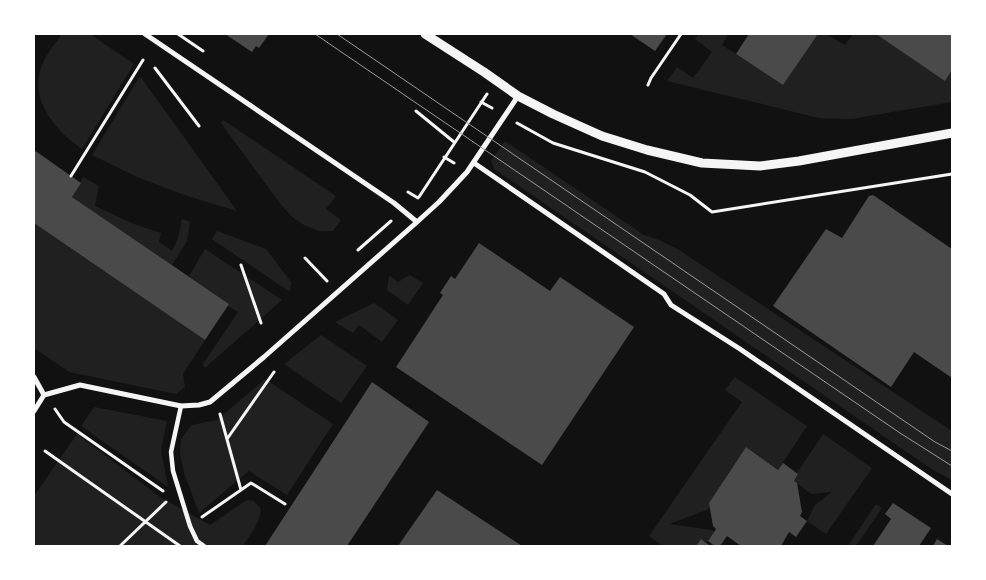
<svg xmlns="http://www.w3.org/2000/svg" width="986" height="580" font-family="'DejaVu Sans',sans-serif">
<rect width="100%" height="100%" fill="#111"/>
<path fill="#202020" d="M 62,34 L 90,34 L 134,64 L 82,149 C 58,133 31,103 40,71 C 44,57 54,45 62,34 Z
M 699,34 L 728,34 L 722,45 L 783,85 L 818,34 L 826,34 L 845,45 L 853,34 L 876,34 L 945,80 L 952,70 L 952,102 L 851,119 L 819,118 L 667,81 L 677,67 L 693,78 L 712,52 L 695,39 Z
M 140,76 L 237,211 L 187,196 L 137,177 L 92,155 Z
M 223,120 L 336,196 L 326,209 L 341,220 L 333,231 L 319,231 L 304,225 L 292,217 L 279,202 L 221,123 Z
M 505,141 L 644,235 L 659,240 L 679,250 L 952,431 L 952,480 L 933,470 L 494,169 L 491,161 Z
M 83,177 L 99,186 L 95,206 L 134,224 L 161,233 L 159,242 L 172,251 L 178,238 L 182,219 L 190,222 L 187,241 L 172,265 L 72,197 Z
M 34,223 L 205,340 L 183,374 L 185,387 L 176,394 L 69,372 L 34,348 Z
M 217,231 L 266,249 L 291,282 L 290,292 L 212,239 Z
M 205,249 L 282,300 L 206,367 L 204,367 L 203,364 L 238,312 L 228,306 L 229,304 L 189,276 Z
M 389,275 L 398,282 L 410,275 L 423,283 L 408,305 L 387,290 Z
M 374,303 L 398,320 L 382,342 L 359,325 L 353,333 L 335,322 Z
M 321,335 L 367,366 L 341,403 L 284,364 Z
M 735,377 L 807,426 L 778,470 L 746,447 L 709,503 L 710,507 L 707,510 L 669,524 L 712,530 L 714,532 L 706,543 L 701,539 L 696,546 L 663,546 L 649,536 L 742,402 L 725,390 Z
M 265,379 L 333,424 L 287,495 L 249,471 L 199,513 L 184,473 L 180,453 L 181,439 L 192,425 L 217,420 Z
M 94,407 L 167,421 L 161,450 L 168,487 L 81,426 Z
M 77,434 L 160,497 L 210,525 L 247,500 L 254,501 L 261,509 C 260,523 252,532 244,544 L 248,546 L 34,546 L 34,496 Z
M 823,434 L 872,468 L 826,534 L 807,521 L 815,505 L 832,492 L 811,494 L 794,481 L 798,474 L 797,473 Z
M 876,504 L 882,508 L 856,546 L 848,546 Z"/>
<path fill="#4a4a4a" d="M 225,34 L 269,34 L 259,48 L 256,46 L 252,52 Z
M 630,34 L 667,34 L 655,51 Z
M 749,34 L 818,34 L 783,85 L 736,54 Z
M 876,34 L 952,34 L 952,70 L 945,81 Z
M 34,150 L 81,183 L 72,197 L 229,304 L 205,340 L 34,223 Z
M 873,195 L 952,249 L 952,378 L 914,352 L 891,387 L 773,306 L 826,229 L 842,238 L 869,196 Z
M 479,243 L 550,291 L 560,277 L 634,327 L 542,465 L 396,367 L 443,295 L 440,293 L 451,276 L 455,279 Z
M 372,382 L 429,422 L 347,546 L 265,546 Z
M 746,447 L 778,470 L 783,463 L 798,474 L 794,481 L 797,483 L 802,512 L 800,516 L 807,521 L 796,537 L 789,532 L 781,546 L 741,546 L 727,536 L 720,546 L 715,546 L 708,541 L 716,529 L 713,526 L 709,503 Z
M 437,490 L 522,546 L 398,546 Z
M 893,503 L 931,528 L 919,546 L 873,546 L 891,519 L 885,514 Z
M 701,539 L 706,543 L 711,546 L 696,546 Z
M 937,539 L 948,546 L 933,546 Z"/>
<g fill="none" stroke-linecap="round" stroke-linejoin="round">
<path stroke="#f5f5f5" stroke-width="3" d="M 178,34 L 203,51
M 155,68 L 199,126
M 648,85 L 651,78 L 681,34
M 481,102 L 492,108
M 416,111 L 454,142
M 517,123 L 553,143 L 645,172 L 690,195 L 712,212 L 952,174
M 444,157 L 454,163
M 71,176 L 143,60
M 408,192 L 418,198
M 419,197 L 487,94
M 358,250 L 391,221
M 305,258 L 327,281
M 241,265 L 261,323
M 55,409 L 64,422 L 163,491
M 220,414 L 241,490
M 227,439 L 274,372
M 45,451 L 180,546
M 202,517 L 251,483 L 285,504
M 120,546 L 166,502"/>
<path stroke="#f5f5f5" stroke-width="4.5" d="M 181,406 L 171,452 L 173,471 L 190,526 L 197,541 L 204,546"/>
<path stroke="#f5f5f5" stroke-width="5" d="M 145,34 L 394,203 L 417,222 L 439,202 L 467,172 L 518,96
M 474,163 L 664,294 L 671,305 L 740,349 L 952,494
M 34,377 L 44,395
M 34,411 L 44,395 L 80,385 L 181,406 L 199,405 L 210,402 L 264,357 L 417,222"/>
<path stroke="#f5f5f5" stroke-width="9" d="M 425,34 L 484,72 L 518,96 L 553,114 L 602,136 L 647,150 L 702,163 L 760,166 L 799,161 L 952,133"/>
<path stroke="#9a9a9a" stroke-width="1" d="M 315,34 L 900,433 L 952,466
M 337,34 L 935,442 L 952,451"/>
</g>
<rect width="986" height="580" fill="none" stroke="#ffffff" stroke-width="70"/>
</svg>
